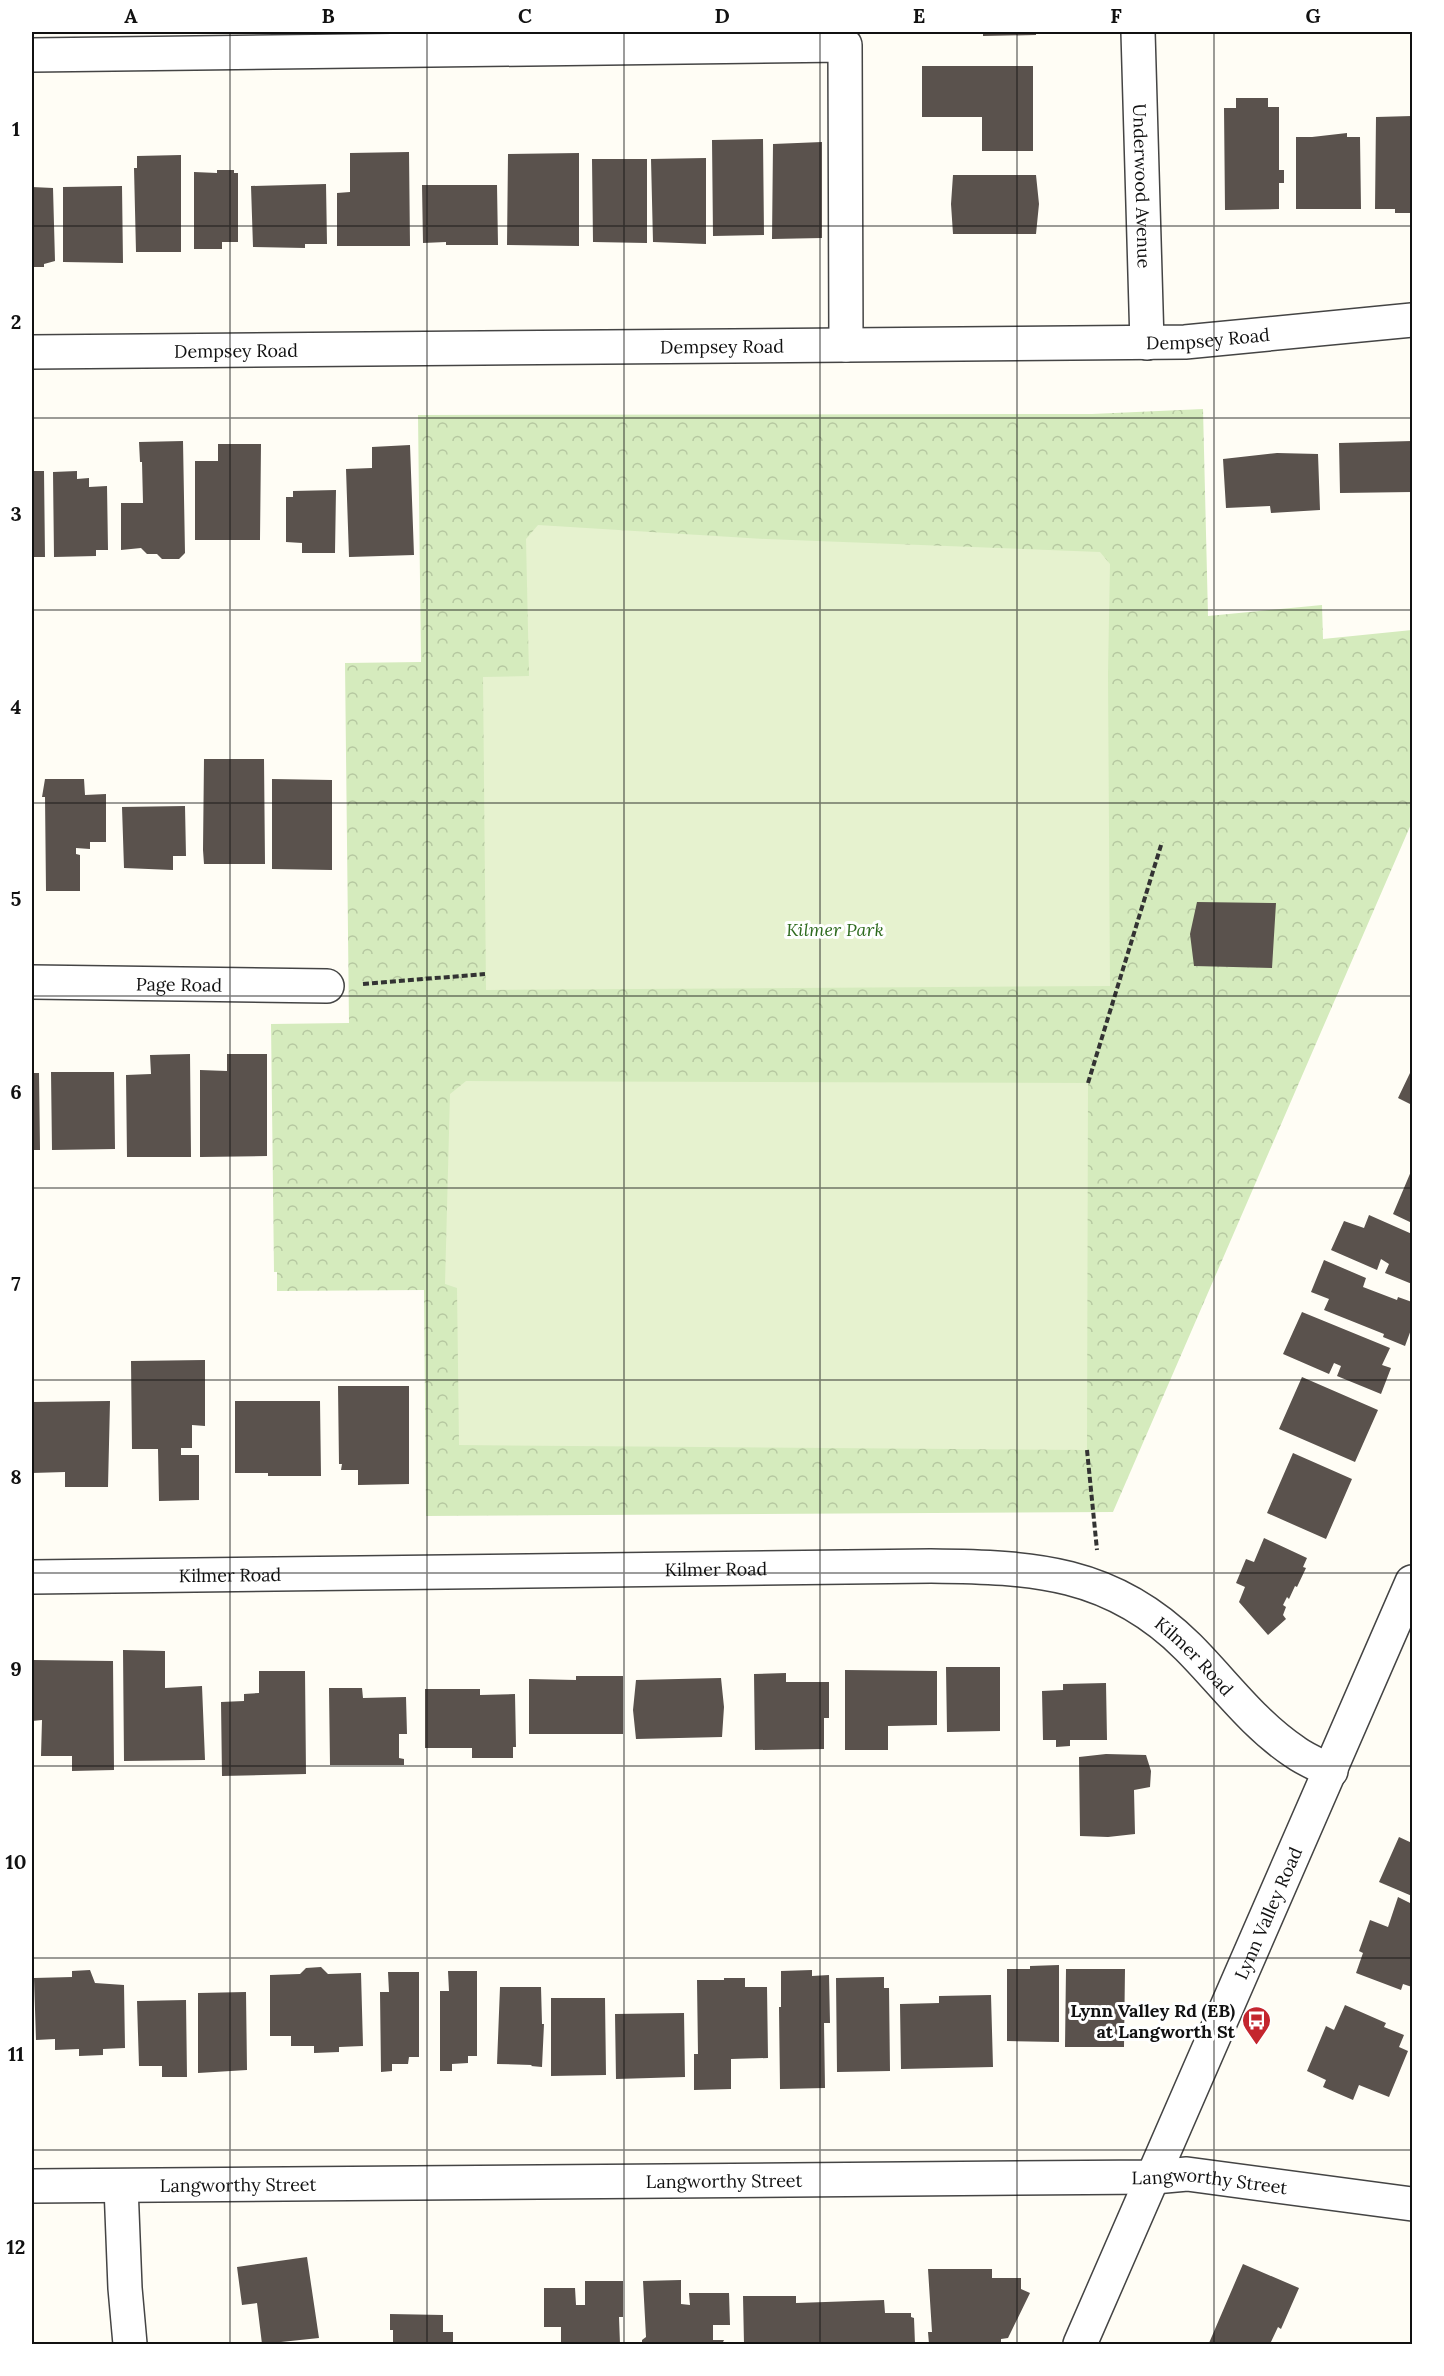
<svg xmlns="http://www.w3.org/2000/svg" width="1444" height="2376" font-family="Lora,serif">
<defs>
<pattern id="park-crowns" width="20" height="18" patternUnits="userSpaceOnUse" patternTransform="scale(1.5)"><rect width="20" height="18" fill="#d5ebbd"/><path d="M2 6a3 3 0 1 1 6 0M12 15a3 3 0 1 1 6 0" fill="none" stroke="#b6c8a1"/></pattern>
</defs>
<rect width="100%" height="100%" fill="#fffdf5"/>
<path fill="url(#park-crowns)" d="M 1203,409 L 1208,616 L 1322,605 L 1323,639 L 1412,630 L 1412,822 L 1113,1512 L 426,1516 L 424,1290 L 277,1291 L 277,1272 L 274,1272 L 271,1024 L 349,1023 L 345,663 L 421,662 L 418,415 L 1092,414 Z"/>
<path fill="#e6f2cf" d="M 538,525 L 766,539 L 1100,552 L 1110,564 L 1108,674 L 1110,986 L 486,990 L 483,677 L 529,676 L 526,539 Z
M 466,1081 L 1088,1083 L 1087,1450 L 459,1445 L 457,1288 L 445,1284 L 450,1094 Z"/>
<path fill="#5a524d" d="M 983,32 L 1036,32 L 1036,35 L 983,36 Z
M 922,66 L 1033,66 L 1033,151 L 982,151 L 982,117 L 922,117 Z
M 1236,98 L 1268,98 L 1268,107 L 1279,107 L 1279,170 L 1284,170 L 1284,183 L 1279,183 L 1279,209 L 1225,210 L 1224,108 L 1236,108 Z
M 1412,116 L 1412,213 L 1395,213 L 1395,209 L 1375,209 L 1376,117 Z
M 1347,133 L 1347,137 L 1360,137 L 1361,209 L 1296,209 L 1296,137 L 1312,137 Z
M 763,139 L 764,235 L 713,236 L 712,140 Z
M 822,142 L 822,238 L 772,239 L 773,144 Z
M 409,152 L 410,246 L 337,246 L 337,193 L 350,192 L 350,153 Z
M 579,153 L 579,246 L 507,245 L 508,154 Z
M 181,155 L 181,252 L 136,252 L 134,168 L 137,168 L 137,156 Z
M 706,158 L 706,244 L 653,242 L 651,159 Z
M 592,159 L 647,159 L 647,243 L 593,242 Z
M 217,170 L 234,170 L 234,173 L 238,173 L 238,242 L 222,242 L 222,249 L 194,249 L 194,172 L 217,173 Z
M 953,175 L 1036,175 L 1039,204 L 1036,234 L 953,234 L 951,204 Z
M 326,184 L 327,244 L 305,244 L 305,248 L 253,247 L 251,186 Z
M 422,185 L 497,185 L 498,245 L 446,245 L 446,242 L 423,243 Z
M 122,186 L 123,263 L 63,262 L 63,187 Z
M 32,187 L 53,188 L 55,261 L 44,264 L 44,267 L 32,267 Z
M 183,441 L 185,553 L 179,559 L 162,559 L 157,554 L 147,554 L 141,548 L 121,550 L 121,503 L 143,503 L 142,462 L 140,462 L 139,442 Z
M 1412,441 L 1412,492 L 1340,493 L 1339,443 Z
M 218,444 L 261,444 L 260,540 L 195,540 L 195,461 L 218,461 Z
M 410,445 L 414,555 L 349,557 L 346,469 L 372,468 L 372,447 Z
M 1277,453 L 1318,454 L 1320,510 L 1271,513 L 1270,506 L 1226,508 L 1223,459 Z
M 32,471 L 44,471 L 45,557 L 32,557 Z
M 77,471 L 77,479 L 89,478 L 89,487 L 107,486 L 108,550 L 96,550 L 96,556 L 54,557 L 53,472 Z
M 336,490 L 335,553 L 302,553 L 302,543 L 286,542 L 286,497 L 293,497 L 293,491 Z
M 204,759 L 264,759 L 265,864 L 204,864 L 203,850 Z
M 45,779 L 84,779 L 85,795 L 106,794 L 106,842 L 90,842 L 90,849 L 76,848 L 76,854 L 80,855 L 80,891 L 46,891 L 45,797 L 42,797 Z
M 272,779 L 332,780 L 332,870 L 272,869 Z
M 185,806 L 186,856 L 173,856 L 173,870 L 124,868 L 122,807 Z
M 1197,902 L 1276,903 L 1272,968 L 1194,966 L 1190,934 Z
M 190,1054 L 191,1157 L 127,1157 L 126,1075 L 151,1074 L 150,1055 Z
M 227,1054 L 267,1054 L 267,1156 L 200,1157 L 200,1070 L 227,1071 Z
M 51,1072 L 114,1072 L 115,1149 L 52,1150 Z
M 32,1073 L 39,1073 L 40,1150 L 32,1150 Z
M 1410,1073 L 1412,1074 L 1412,1105 L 1398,1098 Z
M 1412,1169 L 1412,1223 L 1393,1214 Z
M 1369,1215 L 1412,1234 L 1412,1284 L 1385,1273 L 1389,1264 L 1381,1259 L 1377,1270 L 1331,1250 L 1344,1221 L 1364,1228 Z
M 1324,1260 L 1366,1278 L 1363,1287 L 1397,1300 L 1398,1297 L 1412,1302 L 1412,1327 L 1405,1346 L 1383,1337 L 1384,1334 L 1324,1310 L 1329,1299 L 1311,1292 Z
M 1302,1312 L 1390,1348 L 1382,1365 L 1391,1368 L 1381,1394 L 1337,1376 L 1341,1366 L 1334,1363 L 1329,1374 L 1283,1354 Z
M 205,1360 L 205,1426 L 192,1425 L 192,1448 L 181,1448 L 181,1455 L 199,1455 L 199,1500 L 159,1501 L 158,1449 L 132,1449 L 131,1361 Z
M 1302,1377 L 1378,1410 L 1355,1462 L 1279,1429 Z
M 338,1386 L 409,1386 L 409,1484 L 358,1485 L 358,1470 L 341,1470 L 342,1464 L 339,1464 Z
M 110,1401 L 108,1487 L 65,1487 L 65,1472 L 32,1473 L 32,1402 Z
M 235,1401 L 320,1401 L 321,1476 L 268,1476 L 268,1473 L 235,1473 Z
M 1293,1453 L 1352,1479 L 1326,1539 L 1267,1513 Z
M 1264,1538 L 1307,1558 L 1303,1567 L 1306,1568 L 1297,1587 L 1295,1586 L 1289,1599 L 1287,1597 L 1283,1605 L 1286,1607 L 1283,1615 L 1286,1619 L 1268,1635 L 1239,1602 L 1245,1587 L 1236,1583 L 1246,1559 L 1254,1562 Z
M 123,1650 L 165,1651 L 165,1688 L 202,1686 L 205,1760 L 124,1761 Z
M 32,1660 L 113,1661 L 114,1770 L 72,1771 L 72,1756 L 41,1756 L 42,1720 L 32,1721 Z
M 946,1667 L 1000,1667 L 1000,1731 L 947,1732 Z
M 845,1670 L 937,1671 L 937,1725 L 888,1726 L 888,1750 L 845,1750 Z
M 259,1671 L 305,1671 L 306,1774 L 222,1776 L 221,1702 L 244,1701 L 244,1694 L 259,1693 Z
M 786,1673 L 786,1682 L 829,1682 L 829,1718 L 824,1718 L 824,1749 L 755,1750 L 754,1674 Z
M 576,1676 L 623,1676 L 623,1734 L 529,1734 L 529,1679 L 576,1680 Z
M 721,1678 L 724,1707 L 722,1737 L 636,1739 L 633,1710 L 636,1680 Z
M 1106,1683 L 1107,1740 L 1070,1740 L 1070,1746 L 1056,1747 L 1056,1740 L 1043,1740 L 1042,1691 L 1063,1690 L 1063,1684 Z
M 329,1688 L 362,1688 L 363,1698 L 406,1697 L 407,1734 L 399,1734 L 399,1758 L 404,1759 L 404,1765 L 330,1765 Z
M 425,1689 L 480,1689 L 480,1695 L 515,1694 L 516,1747 L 513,1747 L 513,1758 L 472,1758 L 472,1748 L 425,1748 Z
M 1106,1754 L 1146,1755 L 1151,1771 L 1150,1787 L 1134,1790 L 1135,1834 L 1108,1837 L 1080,1836 L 1079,1757 Z
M 1399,1837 L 1412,1843 L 1412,1896 L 1379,1882 Z
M 1398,1897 L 1412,1904 L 1412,1987 L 1403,1984 L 1401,1990 L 1356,1973 L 1363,1953 L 1359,1951 L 1370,1920 L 1388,1927 Z
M 1059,1965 L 1059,2042 L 1007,2041 L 1007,1969 L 1030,1969 L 1030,1966 Z
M 321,1967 L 328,1974 L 361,1973 L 363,2046 L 339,2047 L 339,2052 L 314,2053 L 314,2046 L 291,2046 L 291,2036 L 270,2036 L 270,1975 L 300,1974 L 306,1968 Z
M 1066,1969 L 1125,1969 L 1124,2047 L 1065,2047 Z
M 90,1970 L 95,1983 L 124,1985 L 125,2048 L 103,2049 L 103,2055 L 79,2056 L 79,2049 L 55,2050 L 55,2039 L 36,2040 L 34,1978 L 72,1977 L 72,1971 Z
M 812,1970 L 812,1976 L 829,1975 L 830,2023 L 824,2023 L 825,2088 L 780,2089 L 779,2007 L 781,2007 L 781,1971 Z
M 448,1971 L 477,1971 L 477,2056 L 468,2056 L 468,2063 L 452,2064 L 452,2071 L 440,2071 L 440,1991 L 449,1991 Z
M 388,1972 L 419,1972 L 419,2057 L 409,2057 L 408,2064 L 392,2064 L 392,2071 L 381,2072 L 380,1992 L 389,1992 Z
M 884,1977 L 884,1988 L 889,1988 L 890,2071 L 837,2072 L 836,1978 Z
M 724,1978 L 745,1978 L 745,1987 L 767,1987 L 768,2058 L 731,2059 L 731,2089 L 694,2090 L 694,2054 L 698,2054 L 697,1980 L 724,1980 Z
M 500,1987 L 541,1987 L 542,2024 L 544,2024 L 542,2067 L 531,2066 L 532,2065 L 497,2064 Z
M 246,1992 L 247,2070 L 198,2073 L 198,1993 Z
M 991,1995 L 993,2067 L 901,2069 L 900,2004 L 939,2003 L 939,1996 Z
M 551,1998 L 605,1998 L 606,2075 L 551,2076 Z
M 186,2000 L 187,2077 L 162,2077 L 162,2066 L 139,2066 L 137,2001 Z
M 1345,2005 L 1386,2023 L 1384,2027 L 1404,2035 L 1399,2047 L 1408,2051 L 1389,2097 L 1359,2085 L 1353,2100 L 1323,2087 L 1326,2080 L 1307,2071 L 1326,2026 L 1334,2030 Z
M 684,2013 L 685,2077 L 616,2079 L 615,2014 Z
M 307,2257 L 319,2338 L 262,2344 L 257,2303 L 242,2305 L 237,2267 Z
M 1243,2264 L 1299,2288 L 1281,2329 L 1278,2327 L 1270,2344 L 1213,2344 L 1209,2343 Z
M 928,2269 L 992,2269 L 992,2278 L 1021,2278 L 1021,2289 L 1030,2293 L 1008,2338 L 1001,2339 L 1001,2344 L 929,2344 L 928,2332 L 932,2332 Z
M 681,2280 L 681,2304 L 690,2305 L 689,2293 L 729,2293 L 730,2325 L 713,2325 L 713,2340 L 724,2340 L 722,2344 L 642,2344 L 642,2340 L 646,2337 L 643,2281 Z
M 585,2281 L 623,2281 L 623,2317 L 619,2317 L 620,2344 L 561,2344 L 561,2327 L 544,2327 L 544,2288 L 575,2288 L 576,2305 L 585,2305 Z
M 743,2296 L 796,2296 L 796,2303 L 884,2300 L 885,2313 L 911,2313 L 911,2317 L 914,2318 L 915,2344 L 744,2344 Z
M 390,2314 L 443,2315 L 443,2332 L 453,2332 L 453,2344 L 393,2344 L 393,2330 L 390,2330 Z"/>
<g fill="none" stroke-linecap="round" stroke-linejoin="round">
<defs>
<g id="minor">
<path id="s1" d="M 1138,32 L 1147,343"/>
<path d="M 32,55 L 845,45 L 846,345"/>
<path id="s2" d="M 32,352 L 1185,342 L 1412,320"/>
<path id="s3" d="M 32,982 L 327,986"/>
<path id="s4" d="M 32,1577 L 931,1566 C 1033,1567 1112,1571 1188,1647 C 1223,1682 1253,1724 1295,1752 C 1306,1760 1319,1765 1331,1771"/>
<path id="s5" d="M 32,2186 L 1154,2177 L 1187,2174 L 1412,2204"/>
<path d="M 121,2186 L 125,2288 L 130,2344"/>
<path id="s6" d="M 1080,2344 L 1412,1582"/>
</g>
</defs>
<use href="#minor" stroke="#444" stroke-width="36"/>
<path stroke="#333" stroke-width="4" stroke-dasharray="6 3" stroke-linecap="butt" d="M 363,984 L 485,974
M 1088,1083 L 1162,842
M 1087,1450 L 1097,1550"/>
<use href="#minor" stroke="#fff" stroke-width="33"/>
</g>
<path fill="none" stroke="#111" stroke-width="1.5" stroke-opacity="0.55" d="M 230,32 L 230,2344M 427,32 L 427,2344M 624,32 L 624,2344M 820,32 L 820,2344M 1017,32 L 1017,2344M 1214,32 L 1214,2344M 32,226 L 1412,226M 32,418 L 1412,418M 32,610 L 1412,610M 32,803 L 1412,803M 32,996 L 1412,996M 32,1188 L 1412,1188M 32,1380 L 1412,1380M 32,1573 L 1412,1573M 32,1766 L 1412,1766M 32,1958 L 1412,1958M 32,2150 L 1412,2150"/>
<defs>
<symbol id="bus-pin" viewBox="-11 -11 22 30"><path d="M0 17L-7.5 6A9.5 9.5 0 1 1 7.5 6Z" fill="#c4262e" stroke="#fff"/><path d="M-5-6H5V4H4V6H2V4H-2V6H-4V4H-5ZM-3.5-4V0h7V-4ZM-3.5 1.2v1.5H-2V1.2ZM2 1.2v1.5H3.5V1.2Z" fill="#fff"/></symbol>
</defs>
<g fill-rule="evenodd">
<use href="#bus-pin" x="1240" y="2004" width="33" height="45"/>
</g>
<g text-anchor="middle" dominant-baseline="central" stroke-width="6" stroke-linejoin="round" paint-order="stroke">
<g font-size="18" fill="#111" stroke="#fff">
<text stroke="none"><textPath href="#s1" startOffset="154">Underwood Avenue</textPath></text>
<text stroke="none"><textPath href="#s2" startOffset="1176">Dempsey Road</textPath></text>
<text stroke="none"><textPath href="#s2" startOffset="690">Dempsey Road</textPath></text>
<text stroke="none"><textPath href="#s2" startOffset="204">Dempsey Road</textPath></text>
<text stroke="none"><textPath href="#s3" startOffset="147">Page Road</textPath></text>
<text stroke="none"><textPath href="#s4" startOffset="684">Kilmer Road</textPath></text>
<text stroke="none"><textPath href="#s4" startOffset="198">Kilmer Road</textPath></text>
<text stroke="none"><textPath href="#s4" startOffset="1188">Kilmer Road</textPath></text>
<text stroke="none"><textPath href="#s6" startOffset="470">Lynn Valley Road</textPath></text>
<text stroke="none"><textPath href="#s5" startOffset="692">Langworthy Street</textPath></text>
<text stroke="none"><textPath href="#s5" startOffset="1178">Langworthy Street</textPath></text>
<text stroke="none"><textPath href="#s5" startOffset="206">Langworthy Street</textPath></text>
</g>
<g font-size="18" font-style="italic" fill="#2f6b1f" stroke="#fff">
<text x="835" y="929">Kilmer Park</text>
</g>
<g font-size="18" font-weight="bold" fill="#111" stroke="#fff" text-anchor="end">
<text x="1235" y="2010">Lynn Valley Rd (EB)<tspan x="1235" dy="21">at Langworth St</tspan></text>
</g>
</g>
<rect width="1444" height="2376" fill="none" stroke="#ffffff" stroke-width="66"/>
<rect x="33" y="33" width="1378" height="2310" fill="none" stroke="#111" stroke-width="2"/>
<g font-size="20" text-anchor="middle" font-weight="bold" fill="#111">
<text x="131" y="23">A</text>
<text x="328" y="23">B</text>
<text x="525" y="23">C</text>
<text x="722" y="23">D</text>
<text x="919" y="23">E</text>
<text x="1116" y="23">F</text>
<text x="1313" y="23">G</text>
<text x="16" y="136">1</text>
<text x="16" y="329">2</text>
<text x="16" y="521">3</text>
<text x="16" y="714">4</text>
<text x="16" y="906">5</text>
<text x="16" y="1099">6</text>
<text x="16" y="1291">7</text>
<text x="16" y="1484">8</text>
<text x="16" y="1676">9</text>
<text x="16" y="1869">10</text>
<text x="16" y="2061">11</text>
<text x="16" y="2254">12</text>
</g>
</svg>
